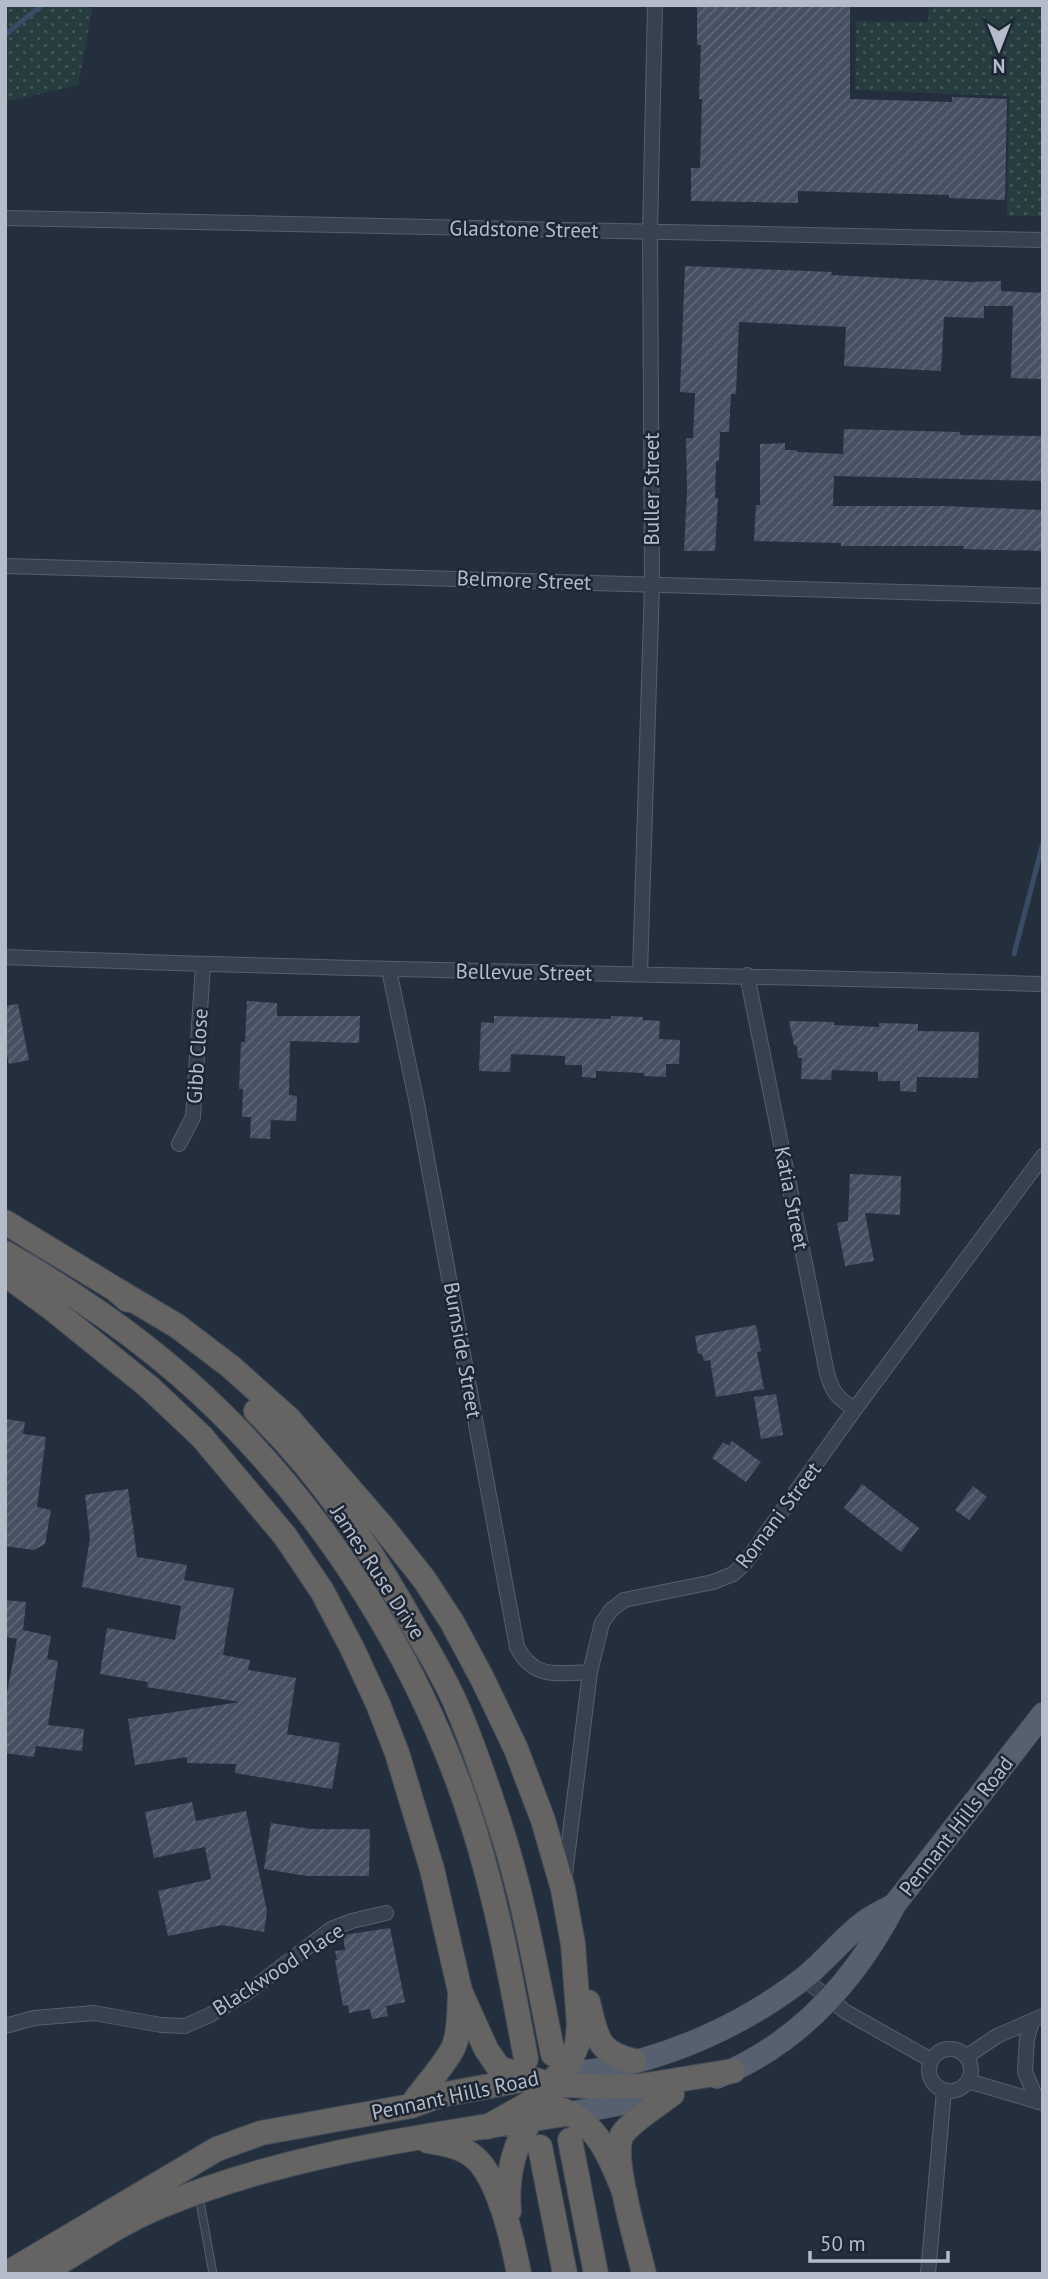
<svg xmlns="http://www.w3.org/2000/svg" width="1048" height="2279" font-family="'PT Sans',sans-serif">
<defs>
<pattern id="park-dots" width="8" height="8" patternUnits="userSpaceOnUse" patternTransform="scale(1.75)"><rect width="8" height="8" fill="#263c3f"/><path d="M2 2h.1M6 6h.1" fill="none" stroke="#435659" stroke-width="1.8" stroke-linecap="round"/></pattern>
<pattern id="building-hatch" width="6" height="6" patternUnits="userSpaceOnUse" patternTransform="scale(1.75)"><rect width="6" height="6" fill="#455162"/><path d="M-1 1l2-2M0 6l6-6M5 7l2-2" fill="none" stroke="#5d6877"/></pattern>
</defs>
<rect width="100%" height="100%" fill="#242f3e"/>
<path fill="url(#park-dots)" d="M 5,5 L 93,5 L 78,85 L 5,102 Z
M 929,5 L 1043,5 L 1043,216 L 1007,216 L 1009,96 L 855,90 L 856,21 L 928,22 Z"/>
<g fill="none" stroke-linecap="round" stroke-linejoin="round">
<path stroke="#394c67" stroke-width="5" d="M 5,35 L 42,5
M 1014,954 L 1043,843"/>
</g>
<path fill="url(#building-hatch)" d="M 697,5 L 850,5 L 850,99 L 952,102 L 952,97 L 1007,99 L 1005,200 L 949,198 L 949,195 L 798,191 L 798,203 L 691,201 L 691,168 L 700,168 L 702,99 L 699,99 L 701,45 L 697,45 Z
M 685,266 L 832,272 L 831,275 L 971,282 L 1001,281 L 1001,291 L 1043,293 L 1043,379 L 1011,378 L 1013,306 L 984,306 L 984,318 L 944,317 L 941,371 L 844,366 L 846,327 L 739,322 L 736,394 L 731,394 L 729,432 L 720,432 L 719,461 L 716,461 L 715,498 L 718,498 L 715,551 L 684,551 L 687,490 L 686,438 L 693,438 L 695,393 L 680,392 Z
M 844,429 L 960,432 L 960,435 L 1043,436 L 1043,481 L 834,476 L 833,506 L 943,506 L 1043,510 L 1043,551 L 963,549 L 964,546 L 841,546 L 841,543 L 754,541 L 756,505 L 760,505 L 760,444 L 785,443 L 785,450 L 797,450 L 797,452 L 843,454 Z
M 247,1001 L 277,1003 L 277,1016 L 360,1016 L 359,1043 L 290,1041 L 289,1095 L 297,1096 L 296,1121 L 271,1120 L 270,1139 L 250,1138 L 251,1117 L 242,1117 L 243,1089 L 239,1089 L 241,1042 L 245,1042 Z
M 18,1004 L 29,1060 L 9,1064 L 5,1048 L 5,1006 Z
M 494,1016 L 611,1019 L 611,1016 L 643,1017 L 643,1020 L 660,1021 L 659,1039 L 680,1040 L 679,1064 L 666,1064 L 666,1077 L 644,1076 L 644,1073 L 596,1071 L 596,1078 L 582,1077 L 582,1065 L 565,1065 L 565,1056 L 511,1054 L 510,1072 L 479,1071 L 481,1022 L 494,1023 Z
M 789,1021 L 834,1022 L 834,1025 L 879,1027 L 879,1023 L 918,1024 L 918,1031 L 979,1032 L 978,1078 L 917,1077 L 916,1092 L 900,1091 L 900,1081 L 878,1081 L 878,1072 L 832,1070 L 831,1080 L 801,1079 L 802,1058 L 798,1058 L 797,1046 L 794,1045 Z
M 850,1174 L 901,1176 L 900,1215 L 865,1213 L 874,1261 L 845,1266 L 837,1223 L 848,1221 Z
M 756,1325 L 761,1351 L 757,1352 L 764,1389 L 716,1397 L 710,1360 L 704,1361 L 702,1354 L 698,1354 L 695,1336 Z
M 776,1394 L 783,1435 L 761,1439 L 754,1397 Z
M 5,1419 L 25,1422 L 23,1434 L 46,1437 L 37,1507 L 51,1510 L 45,1544 L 34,1550 L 5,1546 Z
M 732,1441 L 761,1462 L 746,1482 L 712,1458 L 723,1442 L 729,1446 Z
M 862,1484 L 919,1528 L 901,1552 L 844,1508 Z
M 973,1486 L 987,1497 L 969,1520 L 955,1510 Z
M 128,1489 L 137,1557 L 187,1565 L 184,1580 L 234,1588 L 223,1655 L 250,1660 L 248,1670 L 296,1678 L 287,1734 L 340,1743 L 332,1789 L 235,1773 L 236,1764 L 187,1763 L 187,1757 L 135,1765 L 128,1719 L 240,1702 L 147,1687 L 148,1682 L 100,1674 L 107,1628 L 175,1640 L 181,1606 L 82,1587 L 90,1538 L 85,1495 Z
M 5,1600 L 26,1602 L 23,1630 L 51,1636 L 47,1659 L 58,1661 L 48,1725 L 84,1729 L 82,1751 L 36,1746 L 34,1757 L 5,1753 L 5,1704 L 17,1639 L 5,1637 Z
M 192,1802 L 196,1821 L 246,1811 L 267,1911 L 264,1932 L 222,1925 L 168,1936 L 158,1891 L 211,1879 L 205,1847 L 154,1858 L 145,1812 Z
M 271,1823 L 311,1829 L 370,1829 L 369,1876 L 307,1876 L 264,1869 Z
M 390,1928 L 405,2002 L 386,2006 L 388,2016 L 372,2019 L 370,2009 L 349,2013 L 348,2005 L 343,2006 L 335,1960 L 337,1960 L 335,1951 L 345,1950 L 343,1935 Z"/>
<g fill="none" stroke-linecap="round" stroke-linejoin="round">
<defs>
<path id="service" d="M 199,2196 L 213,2274"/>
<path id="minor" d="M 5,218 L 1043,240
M 5,566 L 1043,596
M 5,957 C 351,971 697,974 1043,984
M 389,970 L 417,1104 L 517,1647 C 534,1680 558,1673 590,1672
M 640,973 L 652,584 L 650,232 L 655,5
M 747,975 L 827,1373 C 832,1392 838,1399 855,1409
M 179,1144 L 193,1117 L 203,965
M 565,1874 L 590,1672 L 602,1623 L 611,1610 L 624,1600 L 713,1582 L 733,1574 L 745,1563 L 855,1409 L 1043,1156
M 803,1978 L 846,2012 L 931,2060
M 1032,2021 L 1027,2039 L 1025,2072 L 1038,2102
M 5,2026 L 34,2018 L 94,2013 L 161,2025 L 185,2026 L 210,2015 L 248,1992 L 331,1929 L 352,1921 L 386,1913
M929 2070a21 21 0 1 1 42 0a21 21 0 1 1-42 0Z
M 967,2056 L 997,2036 L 1043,2016
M 968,2081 L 1043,2103
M 928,2274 L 944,2090"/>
<path id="primary" d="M 559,2074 C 571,2072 584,2072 596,2070 C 670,2058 745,2024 804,1978 C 825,1961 842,1939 863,1923 C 872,1916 884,1911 895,1904
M 717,2077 C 798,2044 855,1981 895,1904 L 1043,1714
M 572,2113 L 672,2094"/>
<path id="trunk" d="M 5,1222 L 115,1289 L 128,1300
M 5,1253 C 83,1298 158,1350 222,1414 C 330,1521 415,1657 465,1801 C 494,1885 510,1972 526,2059
M 5,1274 L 50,1307 L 149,1387 L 202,1437 L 285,1536 L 322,1591 L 353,1650 L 378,1704 L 397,1753 L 432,1869 L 460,1991 L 486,2049 L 499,2068 L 548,2084 L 603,2087 L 640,2086 L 733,2071
M 115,1289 L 177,1326 L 231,1367 L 289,1419 L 336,1473 L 382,1526 L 424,1579 L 452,1622 L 482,1678 L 516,1749 L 543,1820 L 563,1889 L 573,1944 L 579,2025 L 577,2045 L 569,2064 L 530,2103 L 487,2127
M 256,1411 C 320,1474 372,1550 415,1628 C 429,1652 444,1677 455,1702 C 472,1741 486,1782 499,1822 C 524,1897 537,1976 553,2054
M 588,2002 C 597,2037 596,2052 634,2061
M 411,2106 C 423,2088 446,2064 454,2046 C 460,2031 459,2011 460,1995
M 557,2108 C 597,2121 611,2158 625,2194
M 570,2140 L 596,2274
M 428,2141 C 442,2143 463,2147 474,2157 C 499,2178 513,2242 519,2274
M 540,2147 L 565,2274
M 509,2211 C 506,2178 514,2136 538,2112
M 6,2274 L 217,2149 L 261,2133 L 411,2106 L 441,2095 L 527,2079
M 40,2274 C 80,2251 119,2223 161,2206 C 292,2152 433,2135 572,2113
M 644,2274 C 638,2246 610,2158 622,2135 C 630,2122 659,2104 672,2094"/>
</defs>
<use href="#service" stroke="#565f6c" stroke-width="9"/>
<use href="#minor" stroke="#565f6c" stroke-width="16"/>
<use href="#primary" stroke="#414a57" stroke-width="24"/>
<use href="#trunk" stroke="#434c59" stroke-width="26"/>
<use href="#service" stroke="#38414e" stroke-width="7"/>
<use href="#minor" stroke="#38414e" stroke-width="14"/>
<use href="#primary" stroke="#56606e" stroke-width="23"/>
<use href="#trunk" stroke="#656462" stroke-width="24"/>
</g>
<g text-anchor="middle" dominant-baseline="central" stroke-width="5" stroke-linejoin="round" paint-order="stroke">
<g font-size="21" fill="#b4bcc9" stroke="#1d2633">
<text transform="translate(524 229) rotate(1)">Gladstone Street</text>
<text transform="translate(651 489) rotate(-90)">Buller Street</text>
<text transform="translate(524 580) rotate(2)">Belmore Street</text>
<text transform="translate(524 972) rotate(1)">Bellevue Street</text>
<text transform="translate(197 1056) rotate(-86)">Gibb Close</text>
<text transform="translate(792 1198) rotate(79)">Katia Street</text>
<text transform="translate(463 1350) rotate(80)">Burnside Street</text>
<text transform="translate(778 1515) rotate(-53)">Romani Street</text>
<text transform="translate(378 1572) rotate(57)">James Ruse Drive</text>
<text transform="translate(956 1826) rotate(-52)">Pennant Hills Road</text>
<text transform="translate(278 1969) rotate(-33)">Blackwood Place</text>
<text transform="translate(455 2095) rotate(-12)">Pennant Hills Road</text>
</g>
</g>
<rect width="1048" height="2279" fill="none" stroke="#b4bcc9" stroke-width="14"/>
<g transform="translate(999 49) rotate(180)" stroke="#1d2633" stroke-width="5" paint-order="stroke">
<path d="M0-5L12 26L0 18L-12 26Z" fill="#b4bcc9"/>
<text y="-10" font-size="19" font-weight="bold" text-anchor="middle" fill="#b4bcc9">N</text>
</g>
<path d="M810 2251v10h138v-10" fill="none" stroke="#b4bcc9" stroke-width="3.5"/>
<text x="820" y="2251" font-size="21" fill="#b4bcc9" stroke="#1d2633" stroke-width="5" paint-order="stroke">50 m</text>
</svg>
